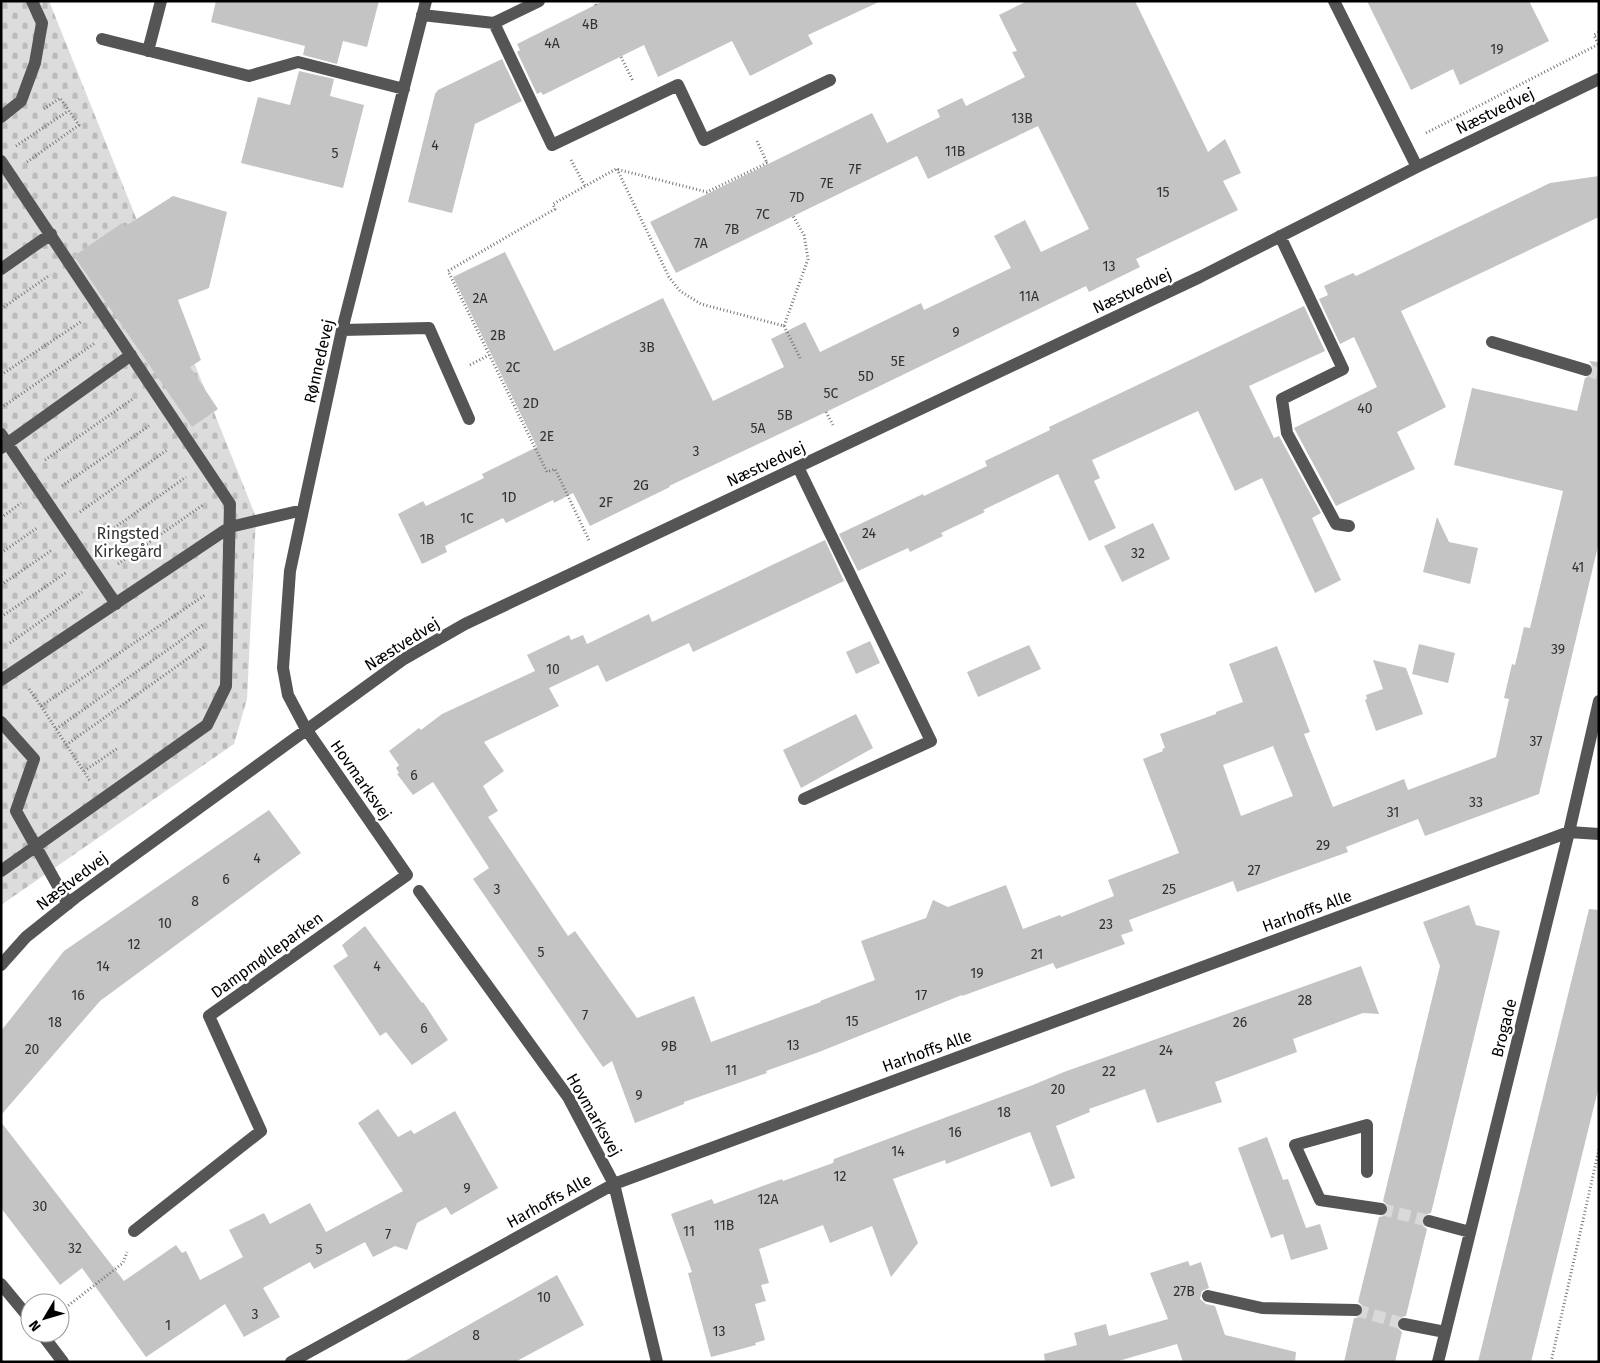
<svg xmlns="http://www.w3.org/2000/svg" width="1600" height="1363" font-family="'Fira Sans',sans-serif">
<defs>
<pattern id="cemetery-stones" width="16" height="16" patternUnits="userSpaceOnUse" patternTransform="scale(1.25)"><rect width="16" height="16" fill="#dcdcdc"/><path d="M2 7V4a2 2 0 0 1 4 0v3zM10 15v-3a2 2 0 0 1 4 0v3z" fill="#bbb"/></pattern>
</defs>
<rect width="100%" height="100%" fill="#fff"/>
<path fill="url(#cemetery-stones)" d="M 1,1 L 49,1 L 256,517 L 247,699 L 234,744 L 1,905 Z"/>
<path fill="#c4c4c4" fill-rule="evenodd" d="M 216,1 L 379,1 L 367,47 L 343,41 L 337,64 L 303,55 L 305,46 L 211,22 Z
M 603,1 L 881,1 L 808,35 L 813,44 L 750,76 L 732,41 L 658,77 L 644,45 L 543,95 L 541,92 L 537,94 L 517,52 L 520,50 L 517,44 Z
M 1027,1 L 1135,1 L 1208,152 L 1225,139 L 1241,173 L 1223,181 L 1238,210 L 1136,259 L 1140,267 L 1089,292 L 1086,286 L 826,412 L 669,486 L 670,487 L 590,526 L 573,493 L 554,503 L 553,500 L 506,523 L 503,518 L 445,546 L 447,552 L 422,564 L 398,514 L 423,501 L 426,506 L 484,478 L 482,474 L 537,447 L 453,277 L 505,252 L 554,351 L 663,298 L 713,401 L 784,367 L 771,339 L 805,322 L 820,352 L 921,303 L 924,310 L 1011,268 L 994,236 L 1025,220 L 1041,252 L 1089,229 L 1038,126 L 928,179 L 917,156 L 676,273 L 650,222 L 872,113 L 887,143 L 940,117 L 937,110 L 962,98 L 966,106 L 1025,77 L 1012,52 L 1017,51 L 999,15 Z
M 1367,1 L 1529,1 L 1549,41 L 1460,85 L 1453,69 L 1411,90 Z
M 502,59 L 522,101 L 475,124 L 452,213 L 408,202 L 435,94 L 438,90 Z
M 299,71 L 334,79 L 330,96 L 364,105 L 343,188 L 241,163 L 258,97 L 290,105 Z
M 1599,176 L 1599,217 L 1401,311 L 1446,407 L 1397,432 L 1415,469 L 1336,506 L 1294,428 L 1377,387 L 1354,337 L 1340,344 L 1319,299 L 1328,295 L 1324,286 L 1353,273 L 1356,276 L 1550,183 Z
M 173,196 L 227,212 L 209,288 L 178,300 L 201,360 L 190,367 L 218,409 L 192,427 L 74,256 L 122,223 L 124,227 Z
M 1304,306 L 1325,351 L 1249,386 L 1274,438 L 1279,436 L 1321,513 L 1312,518 L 1341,580 L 1315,593 L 1262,478 L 1235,491 L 1198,411 L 1092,460 L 1100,478 L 1094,481 L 1116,528 L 1089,541 L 1058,474 L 983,510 L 985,512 L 941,533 L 943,536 L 910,552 L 908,548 L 858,571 L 839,534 L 923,494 L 924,496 L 987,466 L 985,461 L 1050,430 L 1049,427 Z
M 1589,361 L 1599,362 L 1599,542 L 1539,794 L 1425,836 L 1418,819 L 1346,847 L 1348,852 L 1237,892 L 1233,881 L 1129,920 L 1133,931 L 1121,935 L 1125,944 L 1056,969 L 1053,963 L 962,996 L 962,995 L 819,1052 L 766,1071 L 767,1073 L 684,1102 L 684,1104 L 635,1123 L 612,1061 L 603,1067 L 473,879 L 489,868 L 433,782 L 413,795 L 397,774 L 399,773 L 396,768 L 399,765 L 389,751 L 419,728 L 421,730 L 442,714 L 535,671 L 527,655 L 569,635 L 571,640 L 583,635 L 587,644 L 649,614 L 652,622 L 825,540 L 844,581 L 693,652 L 689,643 L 606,682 L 598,665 L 549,688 L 559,706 L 484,742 L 504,771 L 483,786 L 498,811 L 488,817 L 568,936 L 575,931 L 637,1018 L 694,996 L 711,1042 L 821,1002 L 820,1001 L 875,980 L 861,941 L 926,918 L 933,900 L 948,907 L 1006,885 L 1023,929 L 1060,915 L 1061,917 L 1114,896 L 1108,880 L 1179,853 L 1143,759 L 1163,751 L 1162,749 L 1165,748 L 1160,734 L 1216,714 L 1216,712 L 1243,702 L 1229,664 L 1277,646 L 1310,732 L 1304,734 L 1333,807 L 1404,779 L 1408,790 L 1496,757 L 1509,699 L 1504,698 L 1512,664 L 1515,665 L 1524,627 L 1530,628 L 1563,491 L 1454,465 L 1472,388 L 1577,411 L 1585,378 L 1591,376 L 1594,372 L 1594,368 ZM 1273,746 L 1293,796 L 1241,816 L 1223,765 Z
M 1437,517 L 1449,542 L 1478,548 L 1470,584 L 1423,572 Z
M 1153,523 L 1170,559 L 1122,582 L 1104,546 Z
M 870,641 L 880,663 L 856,674 L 846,652 Z
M 1419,644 L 1455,653 L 1448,683 L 1412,674 Z
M 1029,645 L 1041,669 L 978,697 L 967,672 Z
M 1373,660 L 1406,668 L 1423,714 L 1376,731 L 1365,700 L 1367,699 L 1366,695 L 1383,689 Z
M 856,714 L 873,748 L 801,788 L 783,750 Z
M 269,810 L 301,853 L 100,1001 L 1,1115 L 1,1031 L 64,951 Z
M 1469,905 L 1476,925 L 1500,931 L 1431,1213 L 1424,1215 L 1421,1219 L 1423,1226 L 1427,1229 L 1406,1316 L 1401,1317 L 1396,1322 L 1397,1327 L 1402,1332 L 1395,1362 L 1344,1362 L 1354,1318 L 1360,1317 L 1364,1311 L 1363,1306 L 1358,1302 L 1379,1217 L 1384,1216 L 1389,1211 L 1388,1206 L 1383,1201 L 1440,966 L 1423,922 Z
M 1589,909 L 1599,910 L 1599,1086 L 1531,1362 L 1478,1362 Z
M 365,926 L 422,1003 L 423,1002 L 448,1040 L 412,1065 L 386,1032 L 380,1036 L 333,966 L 348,956 L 342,945 Z
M 1361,966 L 1379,1014 L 1363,1013 L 1293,1039 L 1297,1052 L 1215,1082 L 1222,1102 L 1157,1123 L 1145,1089 L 1089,1109 L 1090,1112 L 1056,1126 L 1075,1178 L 1051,1187 L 1030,1132 L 946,1164 L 945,1160 L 893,1179 L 918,1243 L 891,1277 L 872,1226 L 830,1243 L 823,1225 L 759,1249 L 769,1283 L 761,1285 L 766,1301 L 755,1304 L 765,1340 L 755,1343 L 756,1345 L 711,1357 L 688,1273 L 692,1272 L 671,1214 L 712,1199 L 714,1204 L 782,1179 L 783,1181 L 833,1163 L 834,1159 L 1033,1085 L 1064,1072 Z
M 378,1109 L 398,1137 L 411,1130 L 414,1134 L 455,1111 L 498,1188 L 451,1215 L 446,1207 L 417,1223 L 407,1250 L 395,1246 L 373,1257 L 365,1242 L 314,1269 L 310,1262 L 263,1288 L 280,1317 L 244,1337 L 225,1304 L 146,1357 L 82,1268 L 60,1285 L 1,1208 L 1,1122 L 124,1281 L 176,1245 L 182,1253 L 186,1251 L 200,1280 L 243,1257 L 229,1230 L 264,1213 L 270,1224 L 310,1203 L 326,1232 L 403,1191 L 358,1123 Z
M 1267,1137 L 1283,1180 L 1288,1179 L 1306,1228 L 1320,1224 L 1328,1249 L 1291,1260 L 1283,1234 L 1271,1238 L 1238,1148 Z
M 1188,1261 L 1190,1266 L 1201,1262 L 1209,1288 L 1202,1291 L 1200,1299 L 1206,1304 L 1215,1306 L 1225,1335 L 1296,1352 L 1295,1362 L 1183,1362 L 1177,1344 L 1115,1362 L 1045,1362 L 1044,1354 L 1077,1345 L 1074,1333 L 1106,1324 L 1109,1336 L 1168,1319 L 1150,1273 Z
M 557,1275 L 584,1325 L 515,1362 L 403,1362 Z"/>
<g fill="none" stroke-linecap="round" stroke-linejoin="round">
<path stroke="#d9d9d9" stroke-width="12" stroke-dasharray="12 6" stroke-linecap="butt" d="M 1586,370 L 1599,374
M 1381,1209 L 1429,1221
M 1356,1310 L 1404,1324"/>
<path stroke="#777" stroke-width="3" stroke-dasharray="1 2.5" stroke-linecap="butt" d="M 594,1 L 596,5
M 1598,44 L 1594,35 L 1599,32
M 621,57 L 633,81
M 1426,133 L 1599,44
M 757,141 L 767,163
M 16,146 L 68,111
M 571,160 L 585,186
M 27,162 L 79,125 L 60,98 L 44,109
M 617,169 L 669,277 L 680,291 L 701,304 L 784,326 L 808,259 L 804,235 L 793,216
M 1,309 L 50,275
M 784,326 L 801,360
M 470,365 L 489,355
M 1,375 L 82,321
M 1,408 L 95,343
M 826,412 L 833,425
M 45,460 L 134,398
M 62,486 L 149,426
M 80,512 L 167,450
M 1,518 L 21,503
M 100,538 L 186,477
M 589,540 L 555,469 L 547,472 L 448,271 L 555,209 L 553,204 L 616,169 L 707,192 L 767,163 L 768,164
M 1,553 L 37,528
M 118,564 L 203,505
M 1,585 L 52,550
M 1,617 L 67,572
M 10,643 L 82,592
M 29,689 L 41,706 L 205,595
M 41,706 L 90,781
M 56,729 L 204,624
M 66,745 L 204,647
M 84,771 L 118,748
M 60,1312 L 123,1263 L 127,1252
M 1551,1362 L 1599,1149"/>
<path stroke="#555" stroke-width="12" d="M 1334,1 L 1417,167
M 422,15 L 494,23 L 539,1
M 494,23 L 552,145 L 678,85 L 704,140 L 830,80
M 102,39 L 249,76 L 298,62 L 404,89
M 148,51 L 161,1
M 1,117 L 21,101 L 35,63 L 42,23 L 32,1
M 1,161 L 230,504 L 226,686 L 207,725 L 1,871
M 1280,236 L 1343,369 L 1282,399 L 1287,433 L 1336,524 L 1349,526
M 1,269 L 51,234
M 342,330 L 429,328 L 469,419
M 1492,342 L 1586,370
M 1,434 L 116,604
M 1,448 L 131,355
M 798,467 L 931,741 L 804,799
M 1,680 L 230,527 L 303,510
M 1,722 L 34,759 L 16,811 L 68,904
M 419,891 L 568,1097 L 614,1184 L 657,1362
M 1,965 L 26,937 L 75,898 L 404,659 L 465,624 L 1200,277 L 1417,167 L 1599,79
M 1367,1172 L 1367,1125 L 1295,1145 L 1320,1200 L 1381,1209
M 1429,1221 L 1470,1232
M 134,1231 L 261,1131 L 209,1016 L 407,875 L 306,729 L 288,695 L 283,668 L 290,571 L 303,510 L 342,330 L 426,1
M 1,1284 L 30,1319
M 1208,1296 L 1262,1308 L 1356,1310
M 1404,1324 L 1445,1332
M 41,1333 L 63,1362
M 291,1362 L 614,1184 L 1569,832 L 1599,834
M 1438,1362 L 1569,832 L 1599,701"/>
</g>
<g text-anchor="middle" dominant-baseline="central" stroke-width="5" stroke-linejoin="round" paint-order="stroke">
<g font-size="14" fill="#313131">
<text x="590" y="24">4B</text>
<text x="552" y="43">4A</text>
<text x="1497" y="49">19</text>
<text x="1022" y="118">13B</text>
<text x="435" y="145">4</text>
<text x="955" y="151">11B</text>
<text x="335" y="153">5</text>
<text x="855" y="169">7F</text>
<text x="827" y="183">7E</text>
<text x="1163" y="192">15</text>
<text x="797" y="197">7D</text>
<text x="763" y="214">7C</text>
<text x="732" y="229">7B</text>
<text x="701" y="243">7A</text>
<text x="1109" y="266">13</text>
<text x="1029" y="296">11A</text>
<text x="480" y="298">2A</text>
<text x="956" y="332">9</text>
<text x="498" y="335">2B</text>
<text x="647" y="347">3B</text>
<text x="898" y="361">5E</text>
<text x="513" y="367">2C</text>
<text x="866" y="376">5D</text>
<text x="831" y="393">5C</text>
<text x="531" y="403">2D</text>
<text x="1365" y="408">40</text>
<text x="785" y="415">5B</text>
<text x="758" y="428">5A</text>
<text x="547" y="436">2E</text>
<text x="696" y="451">3</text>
<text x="641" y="485">2G</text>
<text x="509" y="497">1D</text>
<text x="606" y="502">2F</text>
<text x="467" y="518">1C</text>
<text x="869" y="533">24</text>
<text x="427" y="539">1B</text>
<text x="1138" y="553">32</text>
<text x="1578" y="567">41</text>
<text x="1558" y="649">39</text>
<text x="553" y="669">10</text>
<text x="1536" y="741">37</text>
<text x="414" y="775">6</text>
<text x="1476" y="802">33</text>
<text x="1393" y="812">31</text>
<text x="1323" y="845">29</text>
<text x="257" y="858">4</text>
<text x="1254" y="870">27</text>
<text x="226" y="879">6</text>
<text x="497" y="889">3</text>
<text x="1169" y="889">25</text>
<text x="195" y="901">8</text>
<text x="165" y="923">10</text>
<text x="1106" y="924">23</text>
<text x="134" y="944">12</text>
<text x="541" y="952">5</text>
<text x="1037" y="954">21</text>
<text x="103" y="966">14</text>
<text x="377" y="966">4</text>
<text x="977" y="973">19</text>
<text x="78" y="995">16</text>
<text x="921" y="995">17</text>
<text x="1305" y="1000">28</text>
<text x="585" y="1015">7</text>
<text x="852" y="1021">15</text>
<text x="55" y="1022">18</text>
<text x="1240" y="1022">26</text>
<text x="424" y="1028">6</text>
<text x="793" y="1045">13</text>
<text x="669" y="1046">9B</text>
<text x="32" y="1049">20</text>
<text x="1166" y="1050">24</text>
<text x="731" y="1070">11</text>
<text x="1109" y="1071">22</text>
<text x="1058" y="1089">20</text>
<text x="639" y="1095">9</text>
<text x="1004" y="1112">18</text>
<text x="955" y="1132">16</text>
<text x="898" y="1151">14</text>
<text x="840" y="1176">12</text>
<text x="467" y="1188">9</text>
<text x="768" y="1199">12A</text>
<text x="40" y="1206">30</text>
<text x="724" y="1225">11B</text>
<text x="689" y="1231">11</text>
<text x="388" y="1234">7</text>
<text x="75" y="1248">32</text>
<text x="319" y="1249">5</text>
<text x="1184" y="1291">27B</text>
<text x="544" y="1297">10</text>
<text x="255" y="1314">3</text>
<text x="168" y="1325">1</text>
<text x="719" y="1331">13</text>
<text x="476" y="1335">8</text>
</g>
<g font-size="16" fill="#000" stroke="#fff">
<text transform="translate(1495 111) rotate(-26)">Næstvedvej</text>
<text transform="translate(1132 291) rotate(-25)">Næstvedvej</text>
<text transform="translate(319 361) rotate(-77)">Rønnedevej</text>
<text transform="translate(766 464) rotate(-25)">Næstvedvej</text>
<text transform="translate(402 644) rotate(-32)">Næstvedvej</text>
<text transform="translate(361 780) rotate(55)">Hovmarksvej</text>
<text transform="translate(72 881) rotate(-37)">Næstvedvej</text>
<text transform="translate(1307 911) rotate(-20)">Harhoffs Alle</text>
<text transform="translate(267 955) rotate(-36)">Dampmølleparken</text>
<text transform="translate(1504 1028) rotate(-76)">Brogade</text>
<text transform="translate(927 1051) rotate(-20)">Harhoffs Alle</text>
<text transform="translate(594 1115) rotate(60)">Hovmarksvej</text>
<text transform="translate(549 1201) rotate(-29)">Harhoffs Alle</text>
</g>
<g font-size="16" fill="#333" stroke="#fff">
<text x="128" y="533">Ringsted<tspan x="128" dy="18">Kirkegård</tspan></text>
</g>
</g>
<rect width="1600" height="1363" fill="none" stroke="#000000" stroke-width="5"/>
<g transform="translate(45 1318) rotate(232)"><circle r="24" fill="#ffffff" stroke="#999999"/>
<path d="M0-4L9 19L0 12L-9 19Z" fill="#000000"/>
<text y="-8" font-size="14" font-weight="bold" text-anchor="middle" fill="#000000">N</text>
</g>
</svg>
